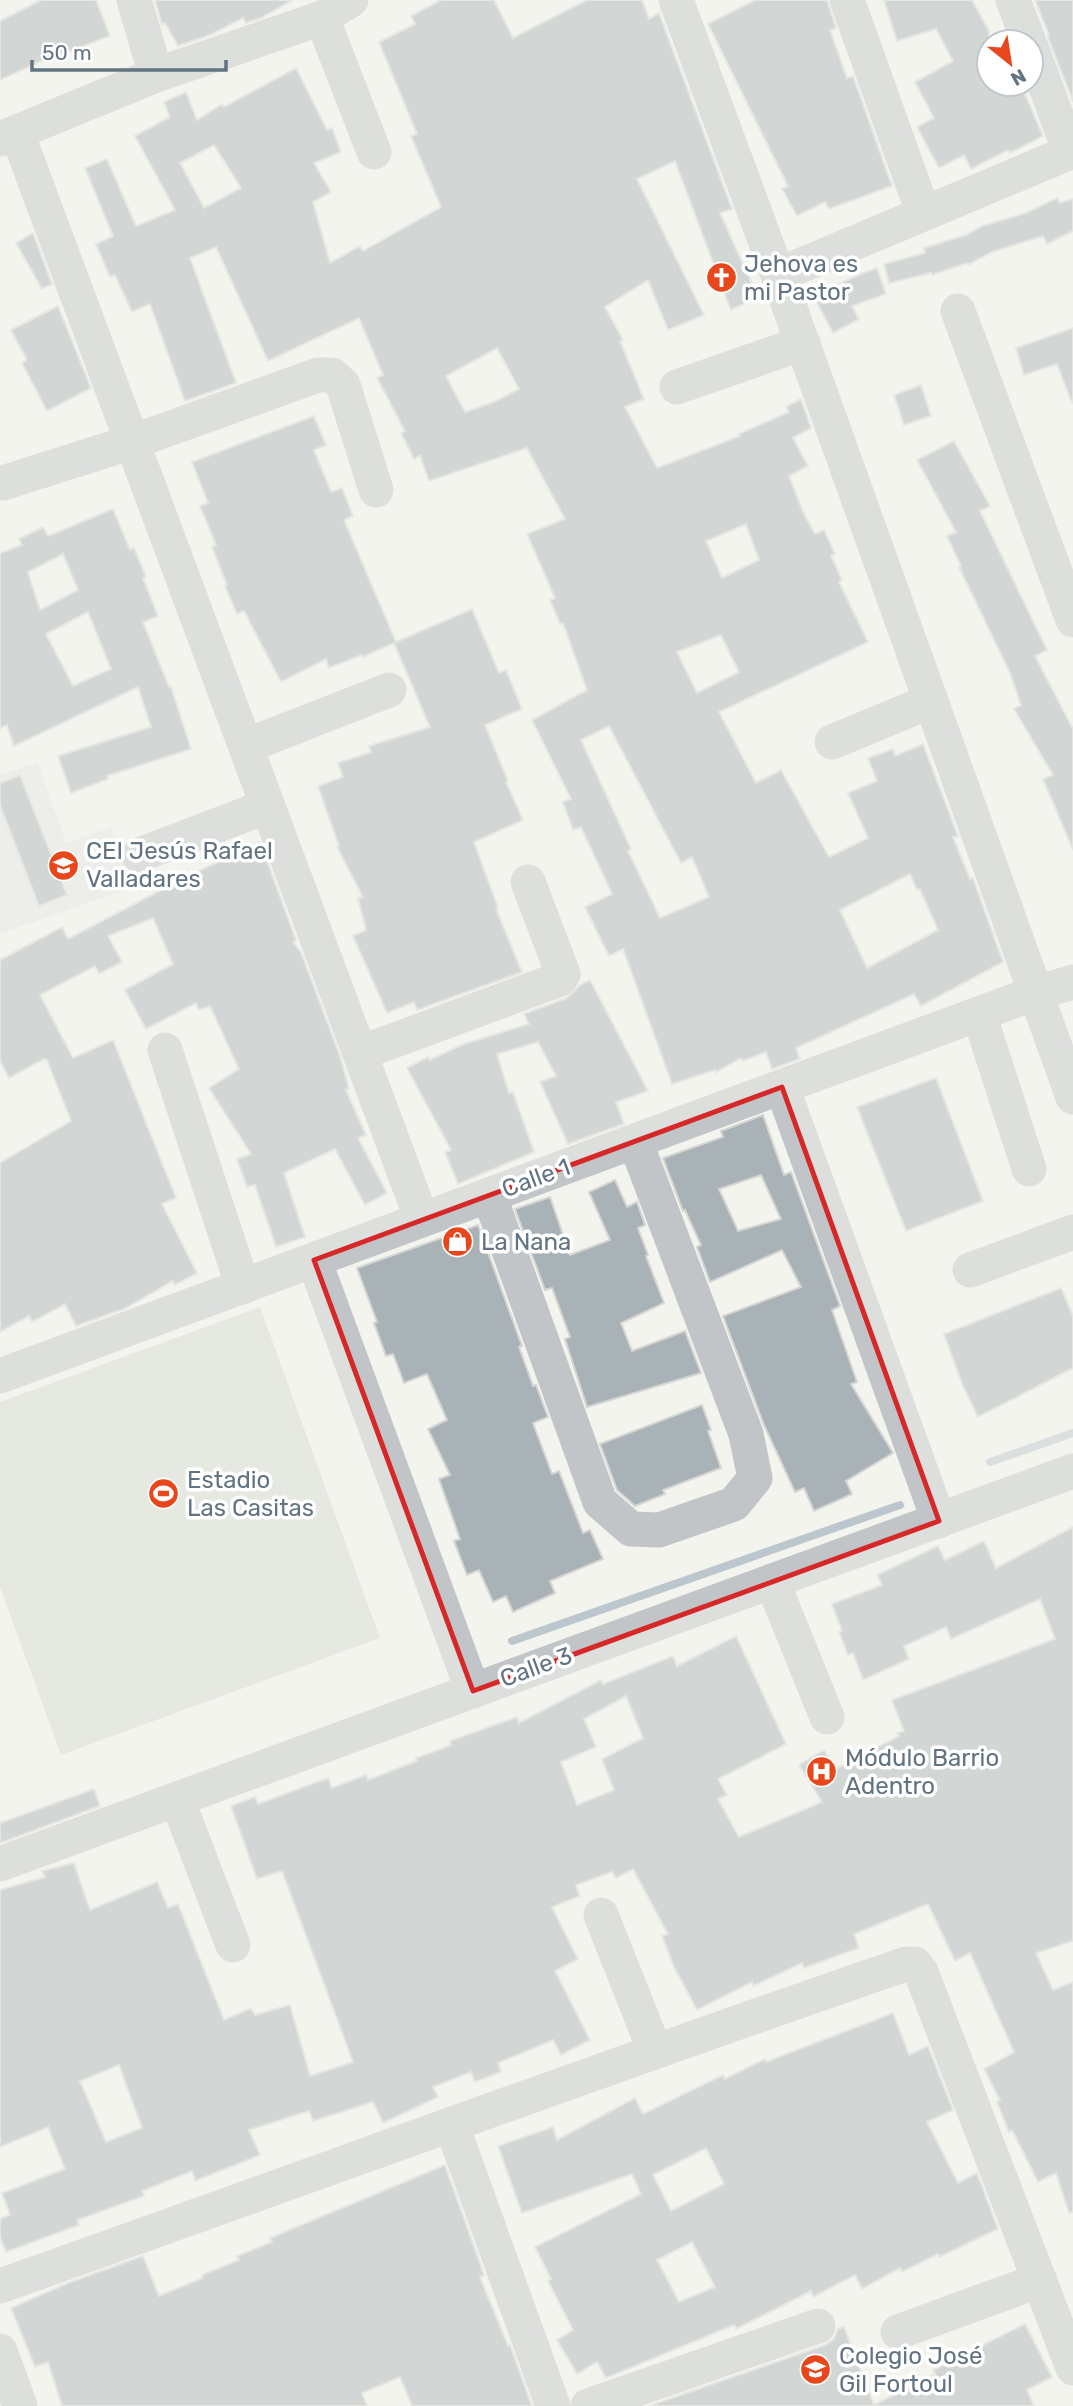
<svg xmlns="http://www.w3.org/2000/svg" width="1073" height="2406" font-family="Rubik,sans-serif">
<rect width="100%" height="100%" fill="#f4f4ef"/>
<path fill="#e4e5e3" d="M 38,762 L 66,843 L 112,827 L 133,887 L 0,934 L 0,775 Z"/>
<path fill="#d4dbd0" d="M 260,1307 L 380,1638 L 61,1755 L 0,1587 L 0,1402 Z"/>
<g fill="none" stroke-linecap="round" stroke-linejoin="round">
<path stroke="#bbc7cc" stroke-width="8" d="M 990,1462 L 1073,1433
M 512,1641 L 900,1505"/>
</g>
<path fill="#a9b2b6" stroke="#d5d5d2" stroke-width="2" fill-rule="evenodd" d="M 41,0 L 96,0 L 110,36 L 57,56 L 56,54 L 0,80 L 0,21 Z
M 155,0 L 293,0 L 261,18 L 246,23 L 243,18 L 210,35 L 178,46 L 165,23 L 162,25 Z
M 441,0 L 494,0 L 513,38 L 587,0 L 642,0 L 649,19 L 659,13 L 732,209 L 720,213 L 758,297 L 731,310 L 675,161 L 637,179 L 704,315 L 668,330 L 648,280 L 605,307 L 623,340 L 620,341 L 644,399 L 625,407 L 657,468 L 740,436 L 739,434 L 789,412 L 786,407 L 801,399 L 811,428 L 793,438 L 808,466 L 789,476 L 803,512 L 815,534 L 824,530 L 835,554 L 831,556 L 842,580 L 839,582 L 868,642 L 719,712 L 756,783 L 781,770 L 829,857 L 868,838 L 848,793 L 877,781 L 868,758 L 893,749 L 895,756 L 923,744 L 958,836 L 953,837 L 970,879 L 973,878 L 974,881 L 1003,962 L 921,1006 L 914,994 L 796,1048 L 800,1059 L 772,1069 L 766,1052 L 743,1061 L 741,1058 L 716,1072 L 715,1070 L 672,1084 L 623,949 L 609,956 L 585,907 L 612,894 L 581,827 L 573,830 L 563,802 L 571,799 L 532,720 L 587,690 L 563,623 L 560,624 L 550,600 L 555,598 L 527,534 L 565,519 L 527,448 L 429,481 L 420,455 L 414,459 L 401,433 L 405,431 L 377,378 L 383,375 L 359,318 L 268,361 L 216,247 L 190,258 L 236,383 L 185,401 L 150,304 L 132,312 L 115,275 L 110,277 L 96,244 L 113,236 L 85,168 L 107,159 L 136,226 L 175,210 L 135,136 L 170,117 L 164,102 L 186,92 L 197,120 L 222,104 L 224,107 L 296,68 L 327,130 L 332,128 L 341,152 L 314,163 L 331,192 L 313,202 L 330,263 L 360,246 L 363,251 L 441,207 L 411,136 L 417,134 L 379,42 L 415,24 L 411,16 ZM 214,145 L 241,188 L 204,208 L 180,163 ZM 497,348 L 519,389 L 494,402 L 465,412 L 446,376 ZM 746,524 L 759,560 L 722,578 L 706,541 ZM 721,635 L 739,672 L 697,693 L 677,652 ZM 609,726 L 681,863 L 692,857 L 709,897 L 660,918 L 628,851 L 631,849 L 581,740 ZM 910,874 L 917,890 L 920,889 L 938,930 L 867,968 L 840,910 Z
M 755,0 L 827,0 L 836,28 L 830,30 L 847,78 L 853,76 L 892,186 L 829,209 L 825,202 L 797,216 L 782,189 L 788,186 L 708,24 Z
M 884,0 L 972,0 L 989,31 L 989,84 L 1021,84 L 1043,136 L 1010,153 L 1008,150 L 971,169 L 964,155 L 939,168 L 917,127 L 934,118 L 915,82 L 953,61 L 936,29 L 897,41 Z
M 1035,0 L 1073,0 L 1073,102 L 1048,37 L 1049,35 Z
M 1057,198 L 1060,203 L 1073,199 L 1073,231 L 1047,244 L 1043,236 L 992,252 L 968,265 L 967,263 L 932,275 L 931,273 L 889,283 L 884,264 L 925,253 L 924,248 L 966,235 L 982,226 L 1026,213 Z
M 33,233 L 52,284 L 42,289 L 16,243 Z
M 877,268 L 886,294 L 852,306 L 859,319 L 833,333 L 814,297 L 851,278 Z
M 58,306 L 91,388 L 47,411 L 22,363 L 27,360 L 11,330 Z
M 1073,328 L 1073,402 L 1072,403 L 1057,364 L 1024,375 L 1016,348 Z
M 921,385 L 931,416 L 904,425 L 894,395 Z
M 314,416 L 326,445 L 314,450 L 331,492 L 342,488 L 353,516 L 344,520 L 396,642 L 472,609 L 499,673 L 506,670 L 522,709 L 485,725 L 508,781 L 506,782 L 523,820 L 474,842 L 498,908 L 496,909 L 522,972 L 417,1010 L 414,1002 L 387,1013 L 353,936 L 366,930 L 358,898 L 363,897 L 337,847 L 339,846 L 318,786 L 343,777 L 338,763 L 371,752 L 369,746 L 430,727 L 394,643 L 363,657 L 362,655 L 329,668 L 326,659 L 281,682 L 244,611 L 237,614 L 225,586 L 227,585 L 212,547 L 216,545 L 200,506 L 208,503 L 192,462 Z
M 954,441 L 990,506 L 980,511 L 1047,650 L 1035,656 L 1073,729 L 1073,850 L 1043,779 L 1053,775 L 1014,709 L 1021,705 L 1010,673 L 959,567 L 961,566 L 947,536 L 956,532 L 917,460 Z
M 113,509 L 130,550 L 134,548 L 146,577 L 143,578 L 158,616 L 143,622 L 169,687 L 171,687 L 191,749 L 107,776 L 108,779 L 71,793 L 58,756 L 151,727 L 138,687 L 14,746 L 7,725 L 0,728 L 0,553 L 22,545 L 19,539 L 43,527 L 48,536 ZM 63,554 L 78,590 L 40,610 L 28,572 ZM 88,612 L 111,669 L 73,686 L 46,634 Z
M 20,775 L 67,895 L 39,906 L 0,805 L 0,783 Z
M 260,842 L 296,940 L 293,942 L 301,952 L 340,1056 L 349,1089 L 346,1090 L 366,1135 L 358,1138 L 387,1193 L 365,1205 L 335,1149 L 284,1173 L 305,1237 L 276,1247 L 255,1185 L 247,1187 L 237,1159 L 251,1154 L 209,1088 L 239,1069 L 210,1006 L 199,1010 L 196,1003 L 146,1029 L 125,990 L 173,964 L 153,918 L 108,936 L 122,962 L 99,974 L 95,966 L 40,995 L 73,1058 L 113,1040 L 176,1198 L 162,1204 L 197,1273 L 175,1285 L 173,1281 L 124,1309 L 76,1326 L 65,1304 L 32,1322 L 29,1316 L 0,1332 L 0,1163 L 71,1121 L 47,1060 L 44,1059 L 9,1078 L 0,1061 L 0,960 L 62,927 L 68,939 L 184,878 Z
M 590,980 L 648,1091 L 616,1102 L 624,1124 L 568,1144 L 540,1082 L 556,1076 L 538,1042 L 497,1054 L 509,1093 L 513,1092 L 534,1152 L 458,1184 L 445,1152 L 451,1150 L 407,1068 L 428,1057 L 430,1060 L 461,1045 L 529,1024 L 524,1014 L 567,998 L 580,985 Z
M 936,1078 L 983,1201 L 906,1231 L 857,1107 Z
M 763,1115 L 784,1175 L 791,1172 L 840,1306 L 832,1310 L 857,1382 L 851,1384 L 893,1453 L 846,1481 L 852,1494 L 814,1511 L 804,1488 L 795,1492 L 764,1425 L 723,1316 L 801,1287 L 782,1250 L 710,1282 L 697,1247 L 701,1245 L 685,1210 L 683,1211 L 663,1158 L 723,1137 L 721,1131 ZM 761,1175 L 781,1219 L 738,1231 L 719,1189 Z
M 615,1180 L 627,1207 L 637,1202 L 645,1225 L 638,1228 L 648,1255 L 646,1256 L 664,1303 L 621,1323 L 632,1351 L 685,1331 L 701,1373 L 587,1407 L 565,1339 L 570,1337 L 552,1288 L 545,1290 L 515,1209 L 550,1197 L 570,1255 L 610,1240 L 589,1192 Z
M 478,1225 L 522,1346 L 519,1347 L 533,1386 L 536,1385 L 548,1417 L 533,1423 L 552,1474 L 559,1471 L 583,1533 L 590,1530 L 603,1559 L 550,1581 L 555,1593 L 513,1612 L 506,1596 L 493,1602 L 479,1570 L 467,1575 L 454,1541 L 460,1539 L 439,1479 L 450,1475 L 428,1429 L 447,1420 L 427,1374 L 404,1383 L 393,1354 L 386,1356 L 374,1323 L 377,1322 L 357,1268 Z
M 1061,1288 L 1073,1316 L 1073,1368 L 978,1417 L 963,1386 L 944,1334 Z
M 702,1405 L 711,1430 L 708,1431 L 721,1468 L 663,1490 L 665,1494 L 635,1506 L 617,1490 L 600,1444 Z
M 1073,1527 L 1073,1941 L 1036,1953 L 1053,1990 L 1073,1982 L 1073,2212 L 1069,2213 L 1056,2173 L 1038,2182 L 1012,2130 L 1009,2132 L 997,2102 L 1000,2100 L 984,2069 L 1014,2052 L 970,1953 L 955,1961 L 928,1904 L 854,1934 L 859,1948 L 804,1968 L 802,1963 L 753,1986 L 752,1982 L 697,2010 L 674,1967 L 662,1936 L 668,1934 L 633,1869 L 616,1878 L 612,1872 L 576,1885 L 580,1896 L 552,1907 L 578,1959 L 555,1971 L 590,2040 L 561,2055 L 553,2040 L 498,2063 L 501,2072 L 475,2082 L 471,2072 L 433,2087 L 438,2097 L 383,2123 L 373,2102 L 313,2121 L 309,2111 L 249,2130 L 260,2155 L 195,2181 L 192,2171 L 142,2191 L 144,2196 L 77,2220 L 79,2225 L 6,2252 L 0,2237 L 0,2219 L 10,2215 L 2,2193 L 65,2169 L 48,2127 L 0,2147 L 0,1890 L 45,1877 L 42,1871 L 74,1863 L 90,1910 L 157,1882 L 168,1908 L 178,1904 L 224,2020 L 251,2008 L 255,2015 L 290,2005 L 310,2076 L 353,2062 L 282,1871 L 257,1879 L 231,1806 L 255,1797 L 258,1804 L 328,1778 L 332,1788 L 366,1775 L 368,1780 L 417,1761 L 416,1758 L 451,1745 L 450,1741 L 517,1717 L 519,1723 L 601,1680 L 603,1684 L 673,1656 L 677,1666 L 736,1636 L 786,1744 L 718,1779 L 727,1795 L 718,1799 L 739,1837 L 822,1802 L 799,1765 L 824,1750 L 836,1769 L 899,1736 L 897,1733 L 904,1731 L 892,1700 L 1055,1639 L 1040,1599 L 951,1639 L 946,1627 L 904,1646 L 909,1659 L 863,1680 L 853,1653 L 848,1655 L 839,1632 L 842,1631 L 832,1604 L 882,1585 L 877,1575 L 938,1546 L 945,1560 L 984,1541 L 996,1568 ZM 626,1696 L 643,1738 L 602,1759 L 614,1790 L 577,1805 L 561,1762 L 596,1747 L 584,1719 ZM 119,2065 L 142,2128 L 106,2142 L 80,2081 Z
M 94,1789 L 100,1806 L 0,1843 L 0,1823 Z
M 893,2013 L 909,2055 L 928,2046 L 953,2110 L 927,2122 L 958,2183 L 977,2173 L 998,2229 L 939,2257 L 938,2254 L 902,2272 L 900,2268 L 862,2289 L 855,2275 L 813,2297 L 811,2291 L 736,2329 L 734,2325 L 606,2378 L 597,2362 L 577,2374 L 557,2340 L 573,2330 L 548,2281 L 551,2279 L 535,2247 L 641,2194 L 632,2174 L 522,2213 L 498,2146 L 553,2127 L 557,2140 L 635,2098 L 643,2114 L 723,2075 L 725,2079 L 765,2059 L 766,2062 ZM 706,2148 L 724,2184 L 671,2211 L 653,2175 ZM 692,2242 L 715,2287 L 679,2302 L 657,2260 Z
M 445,2165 L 484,2275 L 480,2277 L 508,2346 L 510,2345 L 532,2406 L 412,2406 L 400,2377 L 362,2393 L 367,2406 L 62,2406 L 48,2362 L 35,2367 L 11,2308 L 68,2283 L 143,2256 L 159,2296 L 203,2278 L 202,2275 L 239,2260 L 237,2256 L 272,2242 L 270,2238 Z
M 1025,2324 L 1052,2377 L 1027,2390 L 1034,2406 L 649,2406 L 825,2345 L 834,2339 L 838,2329 L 844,2327 L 874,2405 L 935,2374 L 933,2370 Z"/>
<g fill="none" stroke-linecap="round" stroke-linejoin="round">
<path stroke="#c1c5c8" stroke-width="35" d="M 134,0 L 156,75
M 676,0 L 778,275 L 1073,151
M 847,0 L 923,212
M 1013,0 L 1029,42
M 322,18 L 374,152
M 1031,47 L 1070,152
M 17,133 L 422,1220
M 0,139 L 156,75 L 322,18 L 351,0
M 778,275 L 1073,1097
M 958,311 L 1073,620
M 677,387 L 803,343
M 3,483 L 132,442 L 318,375 L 332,375 L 343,385 L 376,490
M 832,742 L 931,701
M 246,746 L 389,690
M 139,855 L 268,806
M 979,1014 L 1029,1169
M 165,1050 L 243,1287
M 360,1053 L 560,979 L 563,974 L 528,882
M 782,1087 L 939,1521
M 489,1195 L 600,1502 L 631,1529 L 659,1530 L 734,1504 L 755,1478 L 746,1434 L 635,1141
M 314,1260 L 473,1691
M 970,1270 L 1073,1232
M 0,1376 L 1035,993 L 1073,982
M 772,1581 L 827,1717
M 177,1799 L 233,1945
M 0,1864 L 1073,1471
M 601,1915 L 655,2051
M 452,2126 L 553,2406
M 0,2286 C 302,2179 603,2068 906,1964 L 915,1964 L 921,1972 L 1073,2368
M 898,2332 L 1040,2280
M 0,2351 L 20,2406
M 588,2406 L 818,2326"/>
</g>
<path d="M0 0H1073V2406H0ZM 782,1087 L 939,1521 L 473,1691 L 314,1260 Z" fill="#f4f4ef" fill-opacity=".55" fill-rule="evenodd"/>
<path fill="none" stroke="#d62828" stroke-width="5" stroke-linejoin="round" d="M 782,1087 L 939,1521 L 473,1691 L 314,1260 Z"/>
<defs>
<symbol id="church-disc" viewBox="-11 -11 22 22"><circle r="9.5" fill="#e8471b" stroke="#fff"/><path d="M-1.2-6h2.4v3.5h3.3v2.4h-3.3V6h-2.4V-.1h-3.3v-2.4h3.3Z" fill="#fff"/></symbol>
<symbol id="school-disc" viewBox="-11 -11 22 22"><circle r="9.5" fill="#e8471b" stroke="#fff"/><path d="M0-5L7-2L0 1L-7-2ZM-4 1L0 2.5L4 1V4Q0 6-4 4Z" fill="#fff"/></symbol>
<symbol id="shop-disc" viewBox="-11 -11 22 22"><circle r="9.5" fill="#e8471b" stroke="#fff"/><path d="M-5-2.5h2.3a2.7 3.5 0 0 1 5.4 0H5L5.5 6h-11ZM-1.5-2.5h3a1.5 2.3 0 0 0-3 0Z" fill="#fff"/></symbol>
<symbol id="stadium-disc" viewBox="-11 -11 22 22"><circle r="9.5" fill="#e8471b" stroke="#fff"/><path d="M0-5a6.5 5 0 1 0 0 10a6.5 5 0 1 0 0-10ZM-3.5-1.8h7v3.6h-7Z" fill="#fff"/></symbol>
<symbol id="hospital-disc" viewBox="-11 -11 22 22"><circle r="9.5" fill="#e8471b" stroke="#fff"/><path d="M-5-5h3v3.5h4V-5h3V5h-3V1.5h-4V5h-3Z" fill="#fff"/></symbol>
</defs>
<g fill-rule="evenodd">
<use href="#church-disc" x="704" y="260" width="35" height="35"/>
<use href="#school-disc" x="46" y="848" width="35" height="35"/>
<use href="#shop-disc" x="440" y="1224" width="35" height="35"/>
<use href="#stadium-disc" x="146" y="1476" width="35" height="35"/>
<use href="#hospital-disc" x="804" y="1754" width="35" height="35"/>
<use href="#school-disc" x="798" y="2352" width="35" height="35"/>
</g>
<g text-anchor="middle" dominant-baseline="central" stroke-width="7" stroke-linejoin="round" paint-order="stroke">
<g font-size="24" fill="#627481" stroke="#fff" text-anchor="start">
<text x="744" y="264">Jehova es<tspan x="744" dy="28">mi Pastor</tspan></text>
<text x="86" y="851">CEI Jesús Rafael<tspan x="86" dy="28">Valladares</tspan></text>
<text x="481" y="1242">La Nana</text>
<text x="187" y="1480">Estadio<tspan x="187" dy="28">Las Casitas</tspan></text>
<text x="845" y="1758">Módulo Barrio<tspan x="845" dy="28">Adentro</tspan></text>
<text x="839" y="2356">Colegio José<tspan x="839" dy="28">Gil Fortoul</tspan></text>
</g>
<g font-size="24" fill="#627481" stroke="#fff">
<text transform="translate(536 1178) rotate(-20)">Calle 1</text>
<text transform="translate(536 1667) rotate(-20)">Calle 3</text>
</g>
</g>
<g transform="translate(1010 63) rotate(150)"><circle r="33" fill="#ffffff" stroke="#c0c7cd" stroke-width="2"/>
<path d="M0-5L12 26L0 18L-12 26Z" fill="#e8471b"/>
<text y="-10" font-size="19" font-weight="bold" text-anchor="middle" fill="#627481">N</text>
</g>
<path d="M32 60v10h194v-10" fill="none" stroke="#627481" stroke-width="3.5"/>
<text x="42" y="60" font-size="21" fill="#627481" stroke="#ffffff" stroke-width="5" paint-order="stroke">50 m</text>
</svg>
